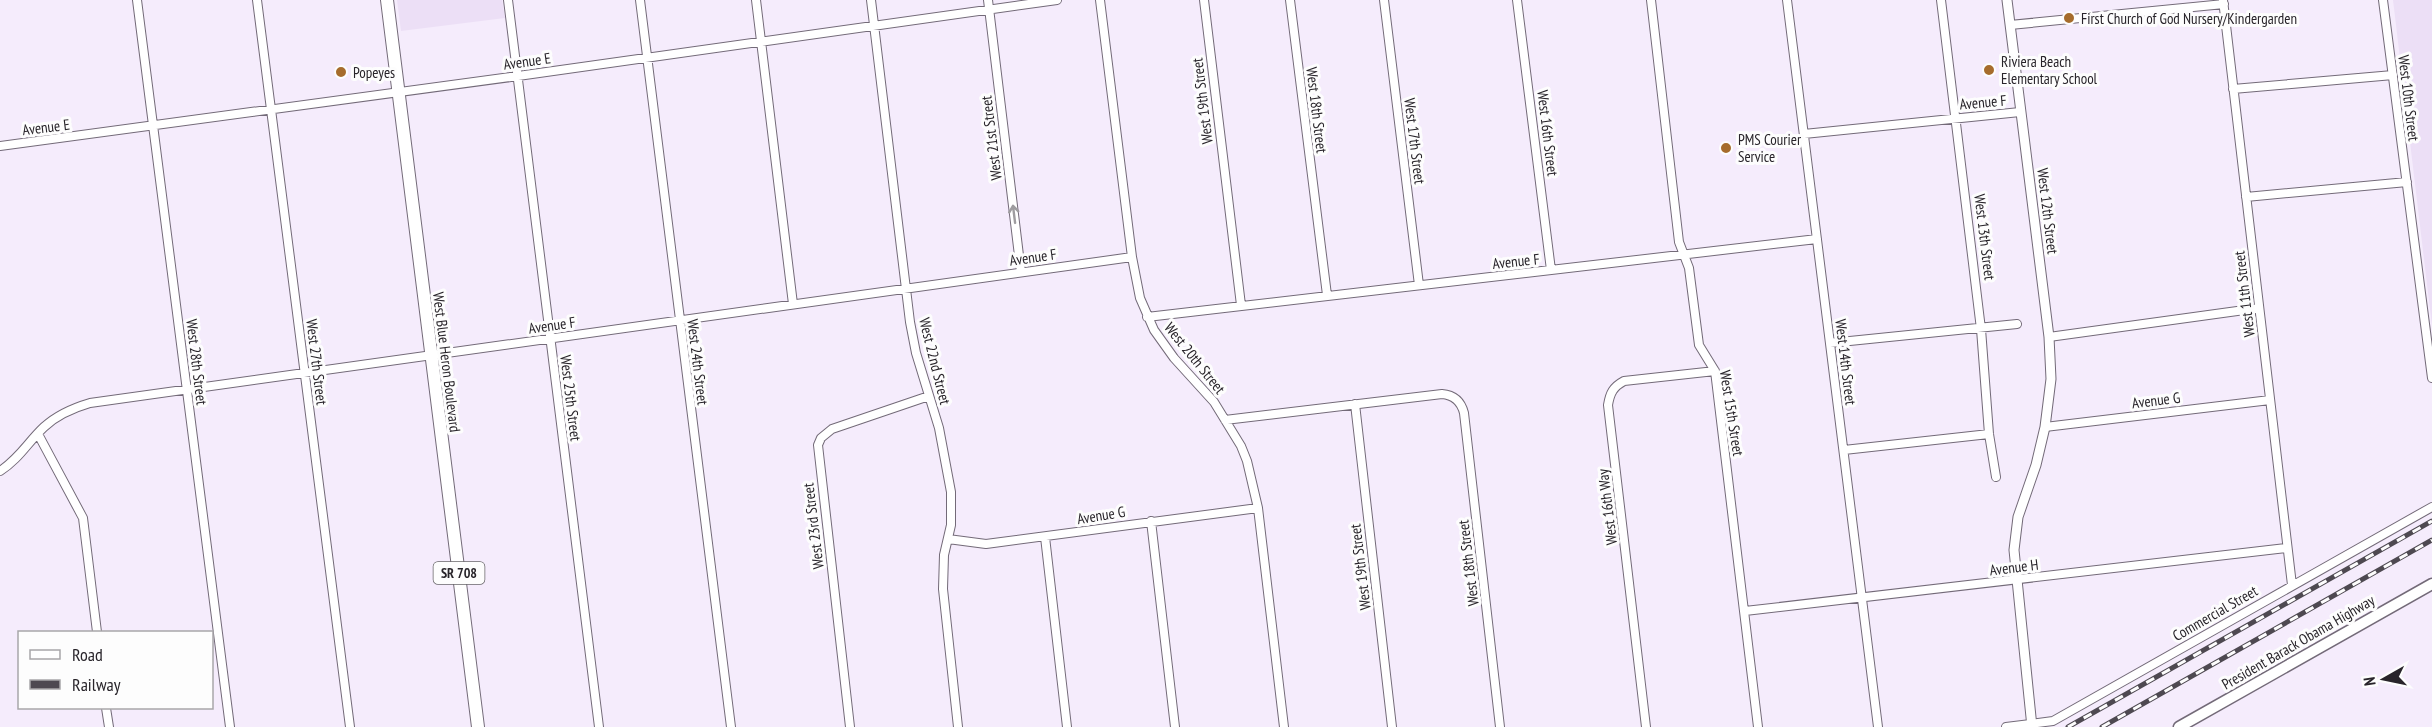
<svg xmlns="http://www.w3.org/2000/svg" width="2432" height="727" font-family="'PT Sans Narrow',sans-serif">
<rect width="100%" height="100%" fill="#f5ecfc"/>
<path fill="#ecdff6" d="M 397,0 L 502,0 L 505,18 L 401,31 Z
M 2393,0 L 2432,0 L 2432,326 Z"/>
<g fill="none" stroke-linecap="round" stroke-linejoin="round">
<defs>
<path id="minor" d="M 137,0 L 230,727
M 257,0 L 350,727
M 508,0 L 599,727
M 640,0 L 731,727
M 756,0 L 793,304
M 871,0 L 910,322 L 916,353 L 939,428 L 951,492 L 951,525 L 944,555 L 943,589 L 958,727
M 988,0 L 1021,272
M 1100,0 L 1132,257 L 1140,298 L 1154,330 L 1174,358 L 1214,402 L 1241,446 L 1247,461 L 1258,508 L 1284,727
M 1204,0 L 1241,305
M 1290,0 L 1327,295
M 1384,0 L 1419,285
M 1517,0 L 1551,270
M 1651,0 L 1679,242 L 1689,268 L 1699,345 L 1715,371 L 1758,727
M 1787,0 L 1878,727
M 1941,0 L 1981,329 L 1989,434 L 1996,477
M 2223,0 L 2292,585
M 2383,0 L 2432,378
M 2010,25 L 2224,4
M 2233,89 L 2393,75
M 1804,134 L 2020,112
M 0,146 L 518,76 L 1057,0
M 2246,197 L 2407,182
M 1147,317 L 1817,239
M 2049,337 L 2259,308
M 1830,343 L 2017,324
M 1355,404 L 1392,727
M 1225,420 L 1442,394 C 1454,395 1461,401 1464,413 L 1500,727
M 2045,427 L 2270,400
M 38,434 L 83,518 L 97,632
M 1844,450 L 1989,434
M 0,471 C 19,459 28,442 44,427 C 57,415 73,408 90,403 L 1132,257
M 1151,521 L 1175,727
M 1045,537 L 1067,727
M 948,539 L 986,544 L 1258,508
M 1745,611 L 2286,548
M 106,708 L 109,727
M 850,727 L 818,445 L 821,438 L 832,429 L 929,396
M 1646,727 L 1608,405 C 1610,393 1613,387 1624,381 L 1715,371
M 2006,727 L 2053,721 L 2432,507"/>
<path id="tertiary" d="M 2007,0 L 2049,337 L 2051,379 L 2045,427 L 2036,465 L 2018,517 L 2014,550 L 2032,727"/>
<path id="secondary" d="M 2179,727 L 2432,584"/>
<path id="primary" d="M 387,0 L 478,727"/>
</defs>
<use href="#minor" stroke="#736a78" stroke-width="10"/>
<use href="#tertiary" stroke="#736a78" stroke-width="11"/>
<use href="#secondary" stroke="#736a78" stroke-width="13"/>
<use href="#primary" stroke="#736a78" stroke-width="14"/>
<use href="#minor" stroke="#fff" stroke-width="8"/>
<use href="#tertiary" stroke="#fff" stroke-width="9"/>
<use href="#secondary" stroke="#fff" stroke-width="10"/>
<use href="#primary" stroke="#fff" stroke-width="12"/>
<defs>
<path id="rail" d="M 2068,727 L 2432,521
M 2102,727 L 2432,540"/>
</defs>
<use href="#rail" stroke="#4e4951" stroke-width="5"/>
<use href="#rail" stroke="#fdfdfd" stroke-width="3" stroke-dasharray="9" stroke-linecap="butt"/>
</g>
<defs><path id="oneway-shaft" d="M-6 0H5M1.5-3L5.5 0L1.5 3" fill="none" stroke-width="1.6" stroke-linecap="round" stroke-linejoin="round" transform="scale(1.5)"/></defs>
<use stroke="#9e9c9f" href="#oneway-shaft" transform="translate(1014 214) rotate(-97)"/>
<g fill="#a66c2c" stroke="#fdfdfd" stroke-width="2">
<circle cx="2069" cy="18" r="6"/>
<circle cx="1989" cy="70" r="6"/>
<circle cx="341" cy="72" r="6"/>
<circle cx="1726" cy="148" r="6"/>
</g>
<g text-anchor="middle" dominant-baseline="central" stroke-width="6" stroke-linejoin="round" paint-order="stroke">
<rect fill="#fdfdfd" stroke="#686569" stroke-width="1.5" x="433.5" y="562" width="51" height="22" rx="4.5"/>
<g font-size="14" font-weight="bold" fill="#28242a">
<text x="459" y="573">SR 708</text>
</g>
<g font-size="15" fill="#28242a" stroke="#fdfdfd" text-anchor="start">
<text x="2081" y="18">First Church of God Nursery/Kindergarden</text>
<text x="2001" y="61">Riviera Beach<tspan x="2001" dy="17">Elementary School</tspan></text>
<text x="353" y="72">Popeyes</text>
<text x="1738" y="139">PMS Courier<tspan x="1738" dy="17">Service</tspan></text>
</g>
<g font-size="15" fill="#28242a" stroke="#fdfdfd">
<text transform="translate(527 61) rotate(-8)">Avenue E</text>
<text transform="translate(2409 98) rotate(83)">West 10th Street</text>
<text transform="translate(1202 101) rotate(-97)">West 19th Street</text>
<text transform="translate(1983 102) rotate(-5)">Avenue F</text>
<text transform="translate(1317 110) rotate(83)">West 18th Street</text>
<text transform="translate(46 127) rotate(-7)">Avenue E</text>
<text transform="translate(1548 133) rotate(83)">West 16th Street</text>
<text transform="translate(991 138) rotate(-97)">West 21st Street</text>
<text transform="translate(1415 141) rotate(83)">West 17th Street</text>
<text transform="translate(2048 211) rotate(83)">West 12th Street</text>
<text transform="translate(1985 237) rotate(83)">West 13th Street</text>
<text transform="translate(1033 257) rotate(-8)">Avenue F</text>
<text transform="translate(1516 261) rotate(-6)">Avenue F</text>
<text transform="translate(2244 294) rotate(-97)">West 11th Street</text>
<text transform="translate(552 325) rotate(-8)">Avenue F</text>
<text transform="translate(1195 358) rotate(51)">West 20th Street</text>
<text transform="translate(935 361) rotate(76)">West 22nd Street</text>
<text transform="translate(197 362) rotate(83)">West 28th Street</text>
<text transform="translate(317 362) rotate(83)">West 27th Street</text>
<text transform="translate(447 362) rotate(83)">West Blue Heron Boulevard</text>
<text transform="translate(698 362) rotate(83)">West 24th Street</text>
<text transform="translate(1846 362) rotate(83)">West 14th Street</text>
<text transform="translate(571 398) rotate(83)">West 25th Street</text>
<text transform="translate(2156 400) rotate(-7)">Avenue G</text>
<text transform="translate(1732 413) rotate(81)">West 15th Street</text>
<text transform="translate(1607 507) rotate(-97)">West 16th Way</text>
<text transform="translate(1101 515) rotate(-9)">Avenue G</text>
<text transform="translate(813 526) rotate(-97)">West 23rd Street</text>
<text transform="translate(1468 563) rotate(-97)">West 18th Street</text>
<text transform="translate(1360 567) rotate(-97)">West 19th Street</text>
<text transform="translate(2014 567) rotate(-7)">Avenue H</text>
<text transform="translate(2215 613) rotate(-30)">Commercial Street</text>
<text transform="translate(2298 642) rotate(-30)">President Barack Obama Highway</text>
</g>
</g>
<rect x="18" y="631" width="195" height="78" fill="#fdfdfd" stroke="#a8a6a9" stroke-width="1.5"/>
<rect x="30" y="650" width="30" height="9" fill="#ffffff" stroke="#a8a6a9" stroke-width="1.5"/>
<text x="72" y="661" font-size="18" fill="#28242a">Road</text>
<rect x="30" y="680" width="30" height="9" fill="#4e4951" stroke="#a8a6a9" stroke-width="1.5"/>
<text x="72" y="691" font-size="18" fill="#28242a">Railway</text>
<g transform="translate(2384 679) rotate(261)" stroke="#fdfdfd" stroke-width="4.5" paint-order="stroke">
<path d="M0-4.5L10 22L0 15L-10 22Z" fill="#28242a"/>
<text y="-9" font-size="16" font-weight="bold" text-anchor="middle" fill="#28242a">N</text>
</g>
</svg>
